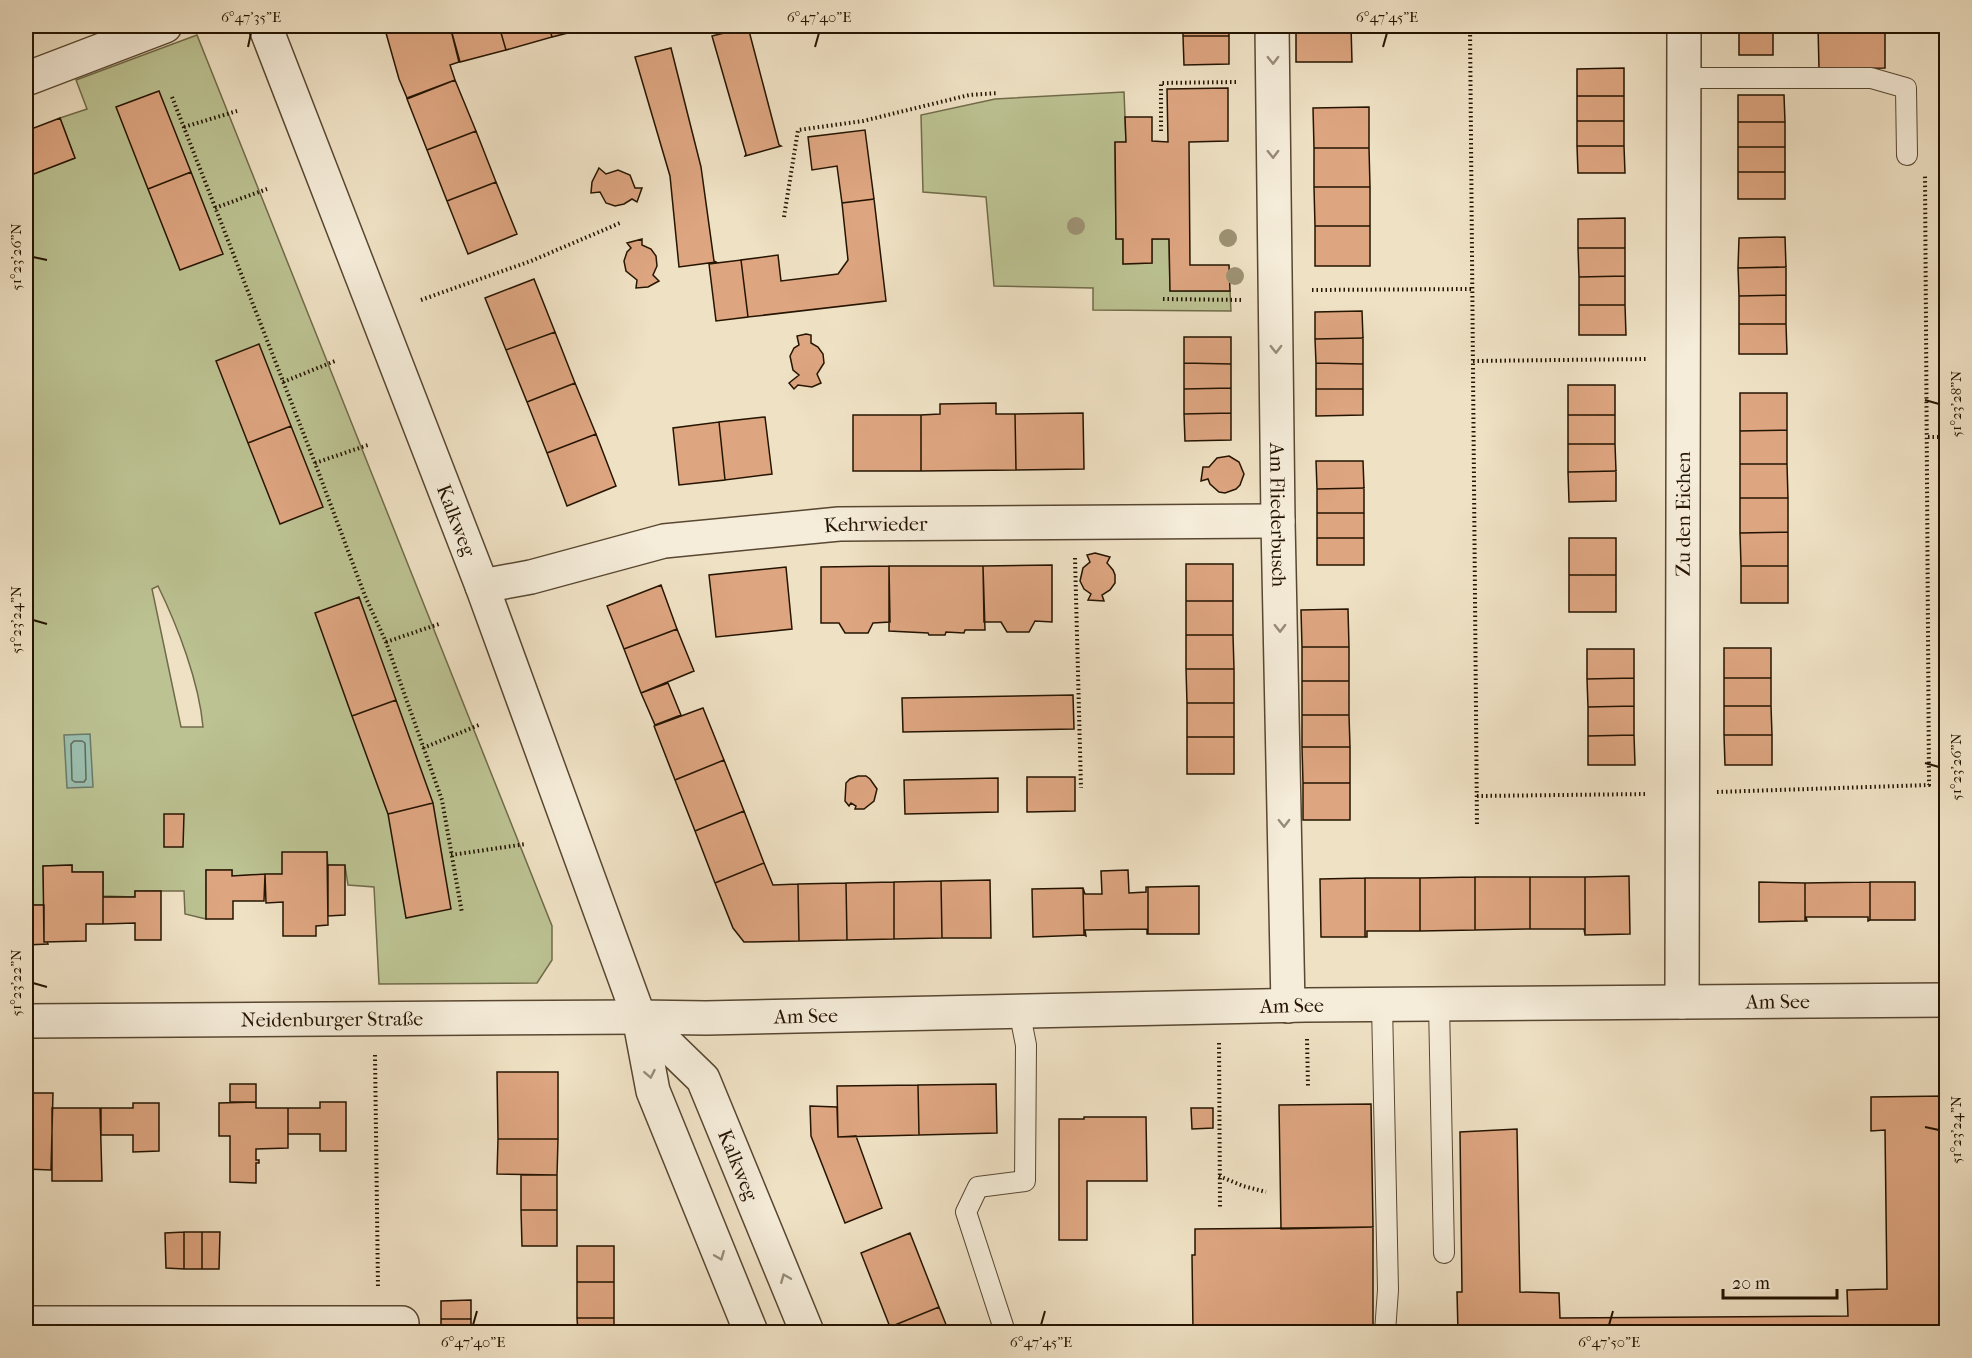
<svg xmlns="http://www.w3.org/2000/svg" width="1972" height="1358" font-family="'IM FELL French Canon',serif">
<rect width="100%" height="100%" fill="#efe1c4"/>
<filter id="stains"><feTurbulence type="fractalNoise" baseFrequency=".00333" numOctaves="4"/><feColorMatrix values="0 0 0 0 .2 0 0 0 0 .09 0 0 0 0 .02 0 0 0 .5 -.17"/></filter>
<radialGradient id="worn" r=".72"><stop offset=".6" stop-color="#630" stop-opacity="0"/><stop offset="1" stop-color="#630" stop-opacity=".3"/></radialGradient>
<path fill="#bcc292" stroke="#706b49" stroke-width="1.5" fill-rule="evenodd" d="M 197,35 L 552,926 L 552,960 L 537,983 L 379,984 L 374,887 L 348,885 L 345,866 L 328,865 L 327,852 L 282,874 L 232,876 L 232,870 L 206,870 L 206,919 L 185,914 L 184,891 L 135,891 L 135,897 L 103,896 L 103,872 L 72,872 L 72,865 L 43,866 L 44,905 L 26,905 L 26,177 L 75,158 L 60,118 L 87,109 L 76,80 ZM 158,586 C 178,627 199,682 203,727 L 181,727 L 152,589 Z
M 1124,92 L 1126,142 L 1115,143 L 1116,239 L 1123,239 L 1123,264 L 1152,263 L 1152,239 L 1169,239 L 1170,291 L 1230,291 L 1231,311 L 1093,310 L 1093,288 L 994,286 L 986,197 L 923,192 L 921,115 L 995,99 Z"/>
<path fill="#9bbeae" stroke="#6c7a68" stroke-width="1.5" d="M 90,734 L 93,787 L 67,788 L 64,735 Z"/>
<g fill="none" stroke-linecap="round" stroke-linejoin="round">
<path stroke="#606957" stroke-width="1.5" d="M 74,741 L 82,741 L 85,743 L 86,779 L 84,782 L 75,782 L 72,780 L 71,744 Z"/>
</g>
<path fill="#dda580" stroke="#251400" stroke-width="1.5" d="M 384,26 L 450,26 L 459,62 L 450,65 L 455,80 L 407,98 L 399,79 Z
M 450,26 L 499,26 L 506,50 L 460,62 Z
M 499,26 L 549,26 L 552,37 L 506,50 Z
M 549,26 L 595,26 L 552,37 Z
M 1183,26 L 1229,26 L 1229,36 L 1183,36 Z
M 1296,26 L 1351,26 L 1352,62 L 1296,62 Z
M 1739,26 L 1773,26 L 1773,55 L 1739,55 Z
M 1818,26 L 1885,26 L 1885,68 L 1819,69 Z
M 748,27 L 779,145 L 781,146 L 745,156 L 746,154 L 712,36 Z
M 1183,36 L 1229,36 L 1229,64 L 1184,65 Z
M 671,48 L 701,167 L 714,261 L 716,262 L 679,267 L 670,176 L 635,57 Z
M 1624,68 L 1624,96 L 1577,96 L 1577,69 Z
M 455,80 L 476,131 L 427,150 L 407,99 Z
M 1228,88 L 1228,141 L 1189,142 L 1190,265 L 1229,265 L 1230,291 L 1170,291 L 1169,239 L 1152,239 L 1152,263 L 1123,264 L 1123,239 L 1116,239 L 1115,142 L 1126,142 L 1125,117 L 1152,117 L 1152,141 L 1168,142 L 1167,89 Z
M 159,91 L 191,172 L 148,189 L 116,107 Z
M 1738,95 L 1784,95 L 1785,122 L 1738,122 Z
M 1577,96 L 1624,96 L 1624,121 L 1577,121 Z
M 1369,107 L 1369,148 L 1314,148 L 1313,108 Z
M 60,118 L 75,158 L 26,177 L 26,131 Z
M 1577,121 L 1624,121 L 1624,146 L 1577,146 Z
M 1738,122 L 1785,122 L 1785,147 L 1738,147 Z
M 865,130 L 874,199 L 842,203 L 837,166 L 812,170 L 808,137 Z
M 476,131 L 496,182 L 447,201 L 427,150 Z
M 1577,146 L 1624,146 L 1625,173 L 1578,173 Z
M 1738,147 L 1785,147 L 1785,172 L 1738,172 Z
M 1314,148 L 1369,148 L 1370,187 L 1314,187 Z
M 599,168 L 606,174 L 618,170 L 630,175 L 635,188 L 642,188 L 637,202 L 632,199 L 624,204 L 615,206 L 606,203 L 600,192 L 591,193 L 592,182 Z
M 191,172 L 223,254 L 180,270 L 148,189 Z
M 1738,172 L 1785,172 L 1785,199 L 1738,199 Z
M 496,182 L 517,234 L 468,254 L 447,201 Z
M 1314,187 L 1370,187 L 1370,226 L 1315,226 Z
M 874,199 L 886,301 L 748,317 L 741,260 L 778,255 L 781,281 L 838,274 L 848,260 L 842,203 Z
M 1625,218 L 1625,248 L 1578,248 L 1578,219 Z
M 1315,226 L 1370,226 L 1370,266 L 1315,266 Z
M 1785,237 L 1786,267 L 1738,268 L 1739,238 Z
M 642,239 L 642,245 L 651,249 L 656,256 L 657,266 L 653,275 L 659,281 L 648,287 L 636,288 L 637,280 L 626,271 L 624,261 L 627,252 L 631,248 L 627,243 Z
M 1578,248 L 1625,248 L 1625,276 L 1579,277 Z
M 741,260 L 748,317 L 716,321 L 709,264 Z
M 1786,267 L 1786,295 L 1739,296 L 1738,268 Z
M 1625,276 L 1625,305 L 1579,305 L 1579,277 Z
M 534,279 L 555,332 L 506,350 L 485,298 Z
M 1786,295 L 1786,324 L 1739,324 L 1739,296 Z
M 1579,305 L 1625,305 L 1626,335 L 1579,335 Z
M 1362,311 L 1363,338 L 1315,339 L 1315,312 Z
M 1739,324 L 1786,324 L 1787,354 L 1739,354 Z
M 555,332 L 575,383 L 527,402 L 506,350 Z
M 806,334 L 811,335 L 811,343 L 818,347 L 823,354 L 824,363 L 817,374 L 821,383 L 812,387 L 798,385 L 794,389 L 789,383 L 799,375 L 793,370 L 790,356 L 794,348 L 799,345 L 797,336 Z
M 1184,337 L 1231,337 L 1231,364 L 1184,363 Z
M 1363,338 L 1363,364 L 1316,363 L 1315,339 Z
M 259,344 L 291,426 L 248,443 L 216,361 Z
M 1184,363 L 1231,364 L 1231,388 L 1184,389 Z
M 1316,363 L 1363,364 L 1363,389 L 1316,389 Z
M 575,383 L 596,434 L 547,453 L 527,402 Z
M 1568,385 L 1615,385 L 1615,415 L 1568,415 Z
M 1231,388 L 1231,413 L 1184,414 L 1184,389 Z
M 1316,389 L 1363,389 L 1363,415 L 1316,416 Z
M 1740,393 L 1787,393 L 1787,430 L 1740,431 Z
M 996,403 L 996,414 L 1015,414 L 1016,470 L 921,471 L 921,415 L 940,414 L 940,404 Z
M 1083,413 L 1084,469 L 1016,470 L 1015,414 Z
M 1231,413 L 1231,440 L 1185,441 L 1184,414 Z
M 853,415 L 921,415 L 921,471 L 853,471 Z
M 1568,415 L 1615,415 L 1615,444 L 1568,444 Z
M 765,417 L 772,474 L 725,480 L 719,422 Z
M 719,422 L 725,480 L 679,485 L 673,428 Z
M 291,426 L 323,507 L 280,524 L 248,443 Z
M 1787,430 L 1787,464 L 1740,464 L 1740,431 Z
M 596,434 L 616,486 L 567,506 L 547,453 Z
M 1568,444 L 1615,444 L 1616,471 L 1568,472 Z
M 1229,456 L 1239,462 L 1244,474 L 1240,485 L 1236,489 L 1225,493 L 1219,492 L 1210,484 L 1208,479 L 1201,481 L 1203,467 L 1209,467 L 1217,458 Z
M 1316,461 L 1363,461 L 1364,488 L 1317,489 Z
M 1740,464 L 1787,464 L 1788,498 L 1740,498 Z
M 1616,471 L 1616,501 L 1569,502 L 1568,472 Z
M 1364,488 L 1364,513 L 1317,513 L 1317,489 Z
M 1740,498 L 1788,498 L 1788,532 L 1740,533 Z
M 1317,513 L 1364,513 L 1364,538 L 1317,538 Z
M 1788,532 L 1788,566 L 1741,566 L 1740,533 Z
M 1317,538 L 1364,538 L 1364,565 L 1317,565 Z
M 1569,538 L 1616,538 L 1616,575 L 1569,575 Z
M 1095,553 L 1110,557 L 1107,563 L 1113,570 L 1115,575 L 1115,583 L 1110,590 L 1102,595 L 1104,601 L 1088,600 L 1091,594 L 1084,589 L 1080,581 L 1083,568 L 1090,562 L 1087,555 Z
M 1186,564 L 1233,564 L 1233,601 L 1186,601 Z
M 1052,565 L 1052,622 L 1035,621 L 1029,632 L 1007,632 L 1001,622 L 984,622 L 983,566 Z
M 889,566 L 890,622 L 873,623 L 868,633 L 845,633 L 839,623 L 821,623 L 821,567 Z
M 889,566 L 983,566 L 985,630 L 965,630 L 964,633 L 946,632 L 945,635 L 929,635 L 928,633 L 889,631 Z
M 1741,566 L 1788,566 L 1788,603 L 1741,603 Z
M 786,567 L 792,629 L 716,637 L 709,575 Z
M 1569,575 L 1616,575 L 1616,612 L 1569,612 Z
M 661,585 L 677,629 L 624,649 L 607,606 Z
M 359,597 L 396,700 L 352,716 L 315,613 Z
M 1186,601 L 1233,601 L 1233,635 L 1186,635 Z
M 1348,609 L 1349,647 L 1302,647 L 1301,610 Z
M 677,629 L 694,671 L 641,693 L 624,649 Z
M 1186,635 L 1233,635 L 1234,669 L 1186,669 Z
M 1302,647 L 1349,647 L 1349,681 L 1302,681 Z
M 1724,648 L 1771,648 L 1771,678 L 1724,678 Z
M 1587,649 L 1634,649 L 1634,678 L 1587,679 Z
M 1186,669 L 1234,669 L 1234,703 L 1187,703 Z
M 1634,678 L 1634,706 L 1588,707 L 1587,679 Z
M 1724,678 L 1771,678 L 1771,706 L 1724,706 Z
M 1302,681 L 1349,681 L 1349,715 L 1302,715 Z
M 668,683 L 681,715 L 655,725 L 641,693 Z
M 1073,695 L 1074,729 L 903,732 L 902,698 Z
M 396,700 L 433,803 L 388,814 L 352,716 Z
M 1187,703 L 1234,703 L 1234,737 L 1187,737 Z
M 1634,706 L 1634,735 L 1588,736 L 1588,707 Z
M 1724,706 L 1771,706 L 1772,735 L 1724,735 Z
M 703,708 L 724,760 L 675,780 L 654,726 Z
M 1302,715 L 1349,715 L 1350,747 L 1302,747 Z
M 1634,735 L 1635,765 L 1588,765 L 1588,736 Z
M 1724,735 L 1772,735 L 1772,765 L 1725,765 Z
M 1187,737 L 1234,737 L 1234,774 L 1187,774 Z
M 1302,747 L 1350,747 L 1350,783 L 1303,783 Z
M 724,760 L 744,811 L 695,831 L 675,780 Z
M 858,776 L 866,776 L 870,779 L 877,789 L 874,801 L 864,809 L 855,809 L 856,806 L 851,803 L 849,806 L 845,801 L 846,783 L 850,779 Z
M 1027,777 L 1075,777 L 1075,811 L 1027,812 Z
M 998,778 L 998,812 L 905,814 L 904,780 Z
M 1303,783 L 1350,783 L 1350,820 L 1303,820 Z
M 433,803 L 451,909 L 406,918 L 388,814 Z
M 744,811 L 764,863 L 715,883 L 695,831 Z
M 164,814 L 184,814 L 183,847 L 164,847 Z
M 282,852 L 327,852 L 328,925 L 316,926 L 316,936 L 283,936 L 283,902 L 266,903 L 265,874 L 282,874 Z
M 764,863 L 773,885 L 798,884 L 799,941 L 744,942 L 733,928 L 715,883 Z
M 72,865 L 72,872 L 103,872 L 103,924 L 86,924 L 86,941 L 44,942 L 43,866 Z
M 328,865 L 345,865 L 345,915 L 328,916 Z
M 206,870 L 232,870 L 232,876 L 265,874 L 264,901 L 233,901 L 233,919 L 206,919 Z
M 1128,870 L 1129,893 L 1146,892 L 1146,887 L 1148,887 L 1148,934 L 1147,934 L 1147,929 L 1085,930 L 1086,936 L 1084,935 L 1083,888 L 1085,894 L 1102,894 L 1101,871 Z
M 1629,876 L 1630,934 L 1585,935 L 1585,877 Z
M 1475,877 L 1475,930 L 1420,931 L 1420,878 Z
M 1475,877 L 1530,877 L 1530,929 L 1475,930 Z
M 1530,877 L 1585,877 L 1585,935 L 1584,929 L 1530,929 Z
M 1365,878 L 1365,937 L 1321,937 L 1320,879 Z
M 1365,878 L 1420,878 L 1420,931 L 1367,931 L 1367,937 L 1365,937 Z
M 990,880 L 991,938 L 942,938 L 941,881 Z
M 941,881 L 942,938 L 894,939 L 894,882 Z
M 894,882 L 894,939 L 847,940 L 846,883 Z
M 1759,882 L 1805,883 L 1805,921 L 1759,922 Z
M 1870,882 L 1915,882 L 1915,920 L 1870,920 Z
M 1870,882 L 1870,920 L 1868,921 L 1868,917 L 1806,917 L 1807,921 L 1805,921 L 1805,883 Z
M 846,883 L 847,940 L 799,941 L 798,884 Z
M 1199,886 L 1199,934 L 1148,934 L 1148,887 Z
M 1083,888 L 1084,935 L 1033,937 L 1032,889 Z
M 135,891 L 161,891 L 161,940 L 135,940 L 135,923 L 103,924 L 103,897 L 135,897 Z
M 26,905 L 44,905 L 44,942 L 47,942 L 48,944 L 26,945 Z
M 497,1072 L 558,1072 L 558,1139 L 498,1139 Z
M 230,1084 L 256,1084 L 256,1102 L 230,1102 Z
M 996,1084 L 997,1133 L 919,1135 L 918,1085 Z
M 918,1085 L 919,1135 L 838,1137 L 837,1086 Z
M 26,1093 L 53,1093 L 51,1170 L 26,1169 Z
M 1945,1096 L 1945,1101 L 1941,1101 L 1940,1126 L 1942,1125 L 1946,1332 L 1458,1332 L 1457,1292 L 1462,1292 L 1460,1132 L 1517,1129 L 1520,1292 L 1559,1293 L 1560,1318 L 1848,1316 L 1847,1290 L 1887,1289 L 1885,1130 L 1871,1131 L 1871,1097 Z
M 256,1102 L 256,1108 L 288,1108 L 288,1148 L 256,1149 L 256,1160 L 259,1160 L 259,1163 L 256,1163 L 256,1183 L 230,1182 L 230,1136 L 219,1136 L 219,1103 Z
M 320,1102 L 346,1102 L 346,1151 L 320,1151 L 320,1134 L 288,1134 L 288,1108 L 320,1108 Z
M 133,1103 L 159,1103 L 159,1151 L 133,1152 L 133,1135 L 101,1135 L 101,1108 L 133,1108 Z
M 1371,1104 L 1373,1227 L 1281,1229 L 1279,1105 Z
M 810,1106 L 837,1107 L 838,1137 L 856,1136 L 882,1208 L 845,1223 L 811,1136 Z
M 52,1108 L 100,1108 L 102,1181 L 52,1181 Z
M 1191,1108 L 1213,1108 L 1213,1128 L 1192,1129 Z
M 1084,1117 L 1146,1117 L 1147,1181 L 1087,1181 L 1087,1240 L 1059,1240 L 1059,1119 L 1084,1119 Z
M 498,1139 L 558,1139 L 557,1175 L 497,1174 Z
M 521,1175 L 557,1175 L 557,1210 L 521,1210 Z
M 521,1210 L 557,1210 L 557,1246 L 522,1246 Z
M 1373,1227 L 1373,1332 L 1193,1332 L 1192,1255 L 1195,1255 L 1195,1229 Z
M 184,1232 L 202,1232 L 202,1269 L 184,1269 Z
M 184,1232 L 184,1269 L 166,1268 L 165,1233 Z
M 202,1232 L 220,1232 L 219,1269 L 202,1269 Z
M 910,1233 L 939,1307 L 890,1327 L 861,1253 Z
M 577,1246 L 614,1246 L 614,1282 L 577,1282 Z
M 577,1282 L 614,1282 L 614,1318 L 577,1318 Z
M 471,1300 L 471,1319 L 441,1319 L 441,1301 Z
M 939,1307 L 949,1332 L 893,1332 L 890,1327 Z
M 577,1318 L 614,1318 L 614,1332 L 578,1332 Z
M 441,1319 L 471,1319 L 471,1332 L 441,1332 Z"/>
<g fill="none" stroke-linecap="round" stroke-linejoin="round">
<defs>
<path id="lane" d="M 1684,78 L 1871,78 L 1906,88 L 1907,155
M 1439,1004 L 1444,1253
M 1382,1005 L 1388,1290 L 1385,1332
M 1005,1332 L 966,1212 L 978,1187 L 1025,1181 L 1026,1045 L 1019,1010"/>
<g id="street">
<path id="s1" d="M 265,26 L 482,586 L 639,1017 L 653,1091 L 751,1332"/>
<path id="s2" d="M 1272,26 L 1278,521 L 1288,1006"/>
<path d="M 26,79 L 165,26"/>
<path id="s3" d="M 482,586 L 531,577 L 664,541 L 839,524 L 1278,521"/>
<path id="s4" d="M 1682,1002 L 1684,26"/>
<path id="s5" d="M 639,1017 L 703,1079 L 807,1332"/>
<path id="s6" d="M 26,1021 L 639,1017 L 706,1018 L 1306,1005 L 1946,1000"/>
<path d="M 26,1323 L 402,1323 L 402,1332"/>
</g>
</defs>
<use href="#lane" stroke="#584731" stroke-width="22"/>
<use href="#street" stroke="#584731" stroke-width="36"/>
<path stroke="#251400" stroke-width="4" stroke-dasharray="1.5 3" stroke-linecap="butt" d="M 1470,26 L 1477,826
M 172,97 L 315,463 L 365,596 L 386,642 L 442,800 L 462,913
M 184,127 L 237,111
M 1161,131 L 1161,83 L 1236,82
M 215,208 L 267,189
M 784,217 L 798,130 L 863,121 L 969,95 L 998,93
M 1312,290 L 1473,289
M 1163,299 L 1241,300
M 421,300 L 531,261 L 620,223
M 1473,361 L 1647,359
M 283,382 L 335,361
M 1928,437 L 1946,437
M 315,463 L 368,445
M 1075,558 L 1081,788
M 386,642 L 439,624
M 423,748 L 479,725
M 1717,792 L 1929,785 L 1925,176
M 1477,796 L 1647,794
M 451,855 L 526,844
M 1307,1039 L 1308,1086
M 1219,1043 L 1220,1208
M 375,1055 L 378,1288
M 1219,1176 L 1243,1186 L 1266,1192"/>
<use href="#lane" stroke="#f5ecd9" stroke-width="20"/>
<use href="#street" stroke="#f5ecd9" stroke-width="33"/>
</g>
<g fill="#9d9274">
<circle cx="1076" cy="226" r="9"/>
<circle cx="1228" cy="238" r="9"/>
<circle cx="1235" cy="276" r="9"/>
</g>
<defs><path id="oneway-chevron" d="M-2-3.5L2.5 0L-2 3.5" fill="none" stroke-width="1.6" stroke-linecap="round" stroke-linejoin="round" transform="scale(1.5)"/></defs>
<g stroke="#978b77">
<use href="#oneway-chevron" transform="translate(1273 60) rotate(89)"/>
<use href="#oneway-chevron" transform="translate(1273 154) rotate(89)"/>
<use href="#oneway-chevron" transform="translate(1276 349) rotate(89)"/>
<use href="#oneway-chevron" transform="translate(1280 628) rotate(89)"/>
<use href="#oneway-chevron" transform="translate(1284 823) rotate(89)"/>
<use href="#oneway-chevron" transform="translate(650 1074) rotate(79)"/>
<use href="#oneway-chevron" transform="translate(720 1256) rotate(68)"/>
<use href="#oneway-chevron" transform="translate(785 1278) rotate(-112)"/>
</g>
<path fill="none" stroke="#251400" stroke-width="2" d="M 248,47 L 251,33M 815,47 L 819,33M 1383,47 L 1387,33M 33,257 L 47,260M 1925,400 L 1939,404M 33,620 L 47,624M 1925,763 L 1939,767M 33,983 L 47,987M 1925,1127 L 1939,1130M 473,1325 L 477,1311M 1041,1325 L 1045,1311M 1609,1325 L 1613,1311"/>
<g text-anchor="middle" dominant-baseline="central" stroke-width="6" stroke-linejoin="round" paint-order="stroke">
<g font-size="20" fill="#251400" stroke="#f5ecd9">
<text stroke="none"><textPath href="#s4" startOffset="488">Zu den Eichen</textPath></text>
<text stroke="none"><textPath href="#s2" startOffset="489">Am Fliederbusch</textPath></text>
<text stroke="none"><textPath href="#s1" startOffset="530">Kalkweg</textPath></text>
<text stroke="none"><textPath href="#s3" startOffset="400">Kehrwieder</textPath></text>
<text stroke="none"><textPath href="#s6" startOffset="1752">Am See</textPath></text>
<text stroke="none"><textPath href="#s6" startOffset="1266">Am See</textPath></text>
<text stroke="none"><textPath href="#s6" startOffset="780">Am See</textPath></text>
<text stroke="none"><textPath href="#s6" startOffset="306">Neidenburger Straße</textPath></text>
<text stroke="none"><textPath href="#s5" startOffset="182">Kalkweg</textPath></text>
</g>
</g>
<rect width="1972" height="1358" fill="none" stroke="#efe1c4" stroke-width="66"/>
<path d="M1723 1289v9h114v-9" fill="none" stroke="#251400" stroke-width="3"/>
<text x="1732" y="1289" font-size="18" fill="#251400" stroke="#f5ecd9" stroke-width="4.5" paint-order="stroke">20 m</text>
<rect x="33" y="33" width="1906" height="1292" fill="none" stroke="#251400" stroke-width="2"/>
<g font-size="15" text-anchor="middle" fill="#251400">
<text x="251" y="22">6°47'35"E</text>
<text x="819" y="22">6°47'40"E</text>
<text x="1387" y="22">6°47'45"E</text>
<text transform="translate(16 257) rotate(-90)" y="5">51°23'26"N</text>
<text transform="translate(1956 404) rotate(-90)" y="5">51°23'28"N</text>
<text transform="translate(16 620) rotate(-90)" y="5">51°23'24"N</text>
<text transform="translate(1956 767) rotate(-90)" y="5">51°23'26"N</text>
<text transform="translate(16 983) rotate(-90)" y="5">51°23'22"N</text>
<text transform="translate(1956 1130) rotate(-90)" y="5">51°23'24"N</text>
<text x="473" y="1347">6°47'40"E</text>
<text x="1041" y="1347">6°47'45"E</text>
<text x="1609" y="1347">6°47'50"E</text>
</g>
<rect width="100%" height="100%" filter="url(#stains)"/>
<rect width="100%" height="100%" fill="url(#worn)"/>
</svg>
